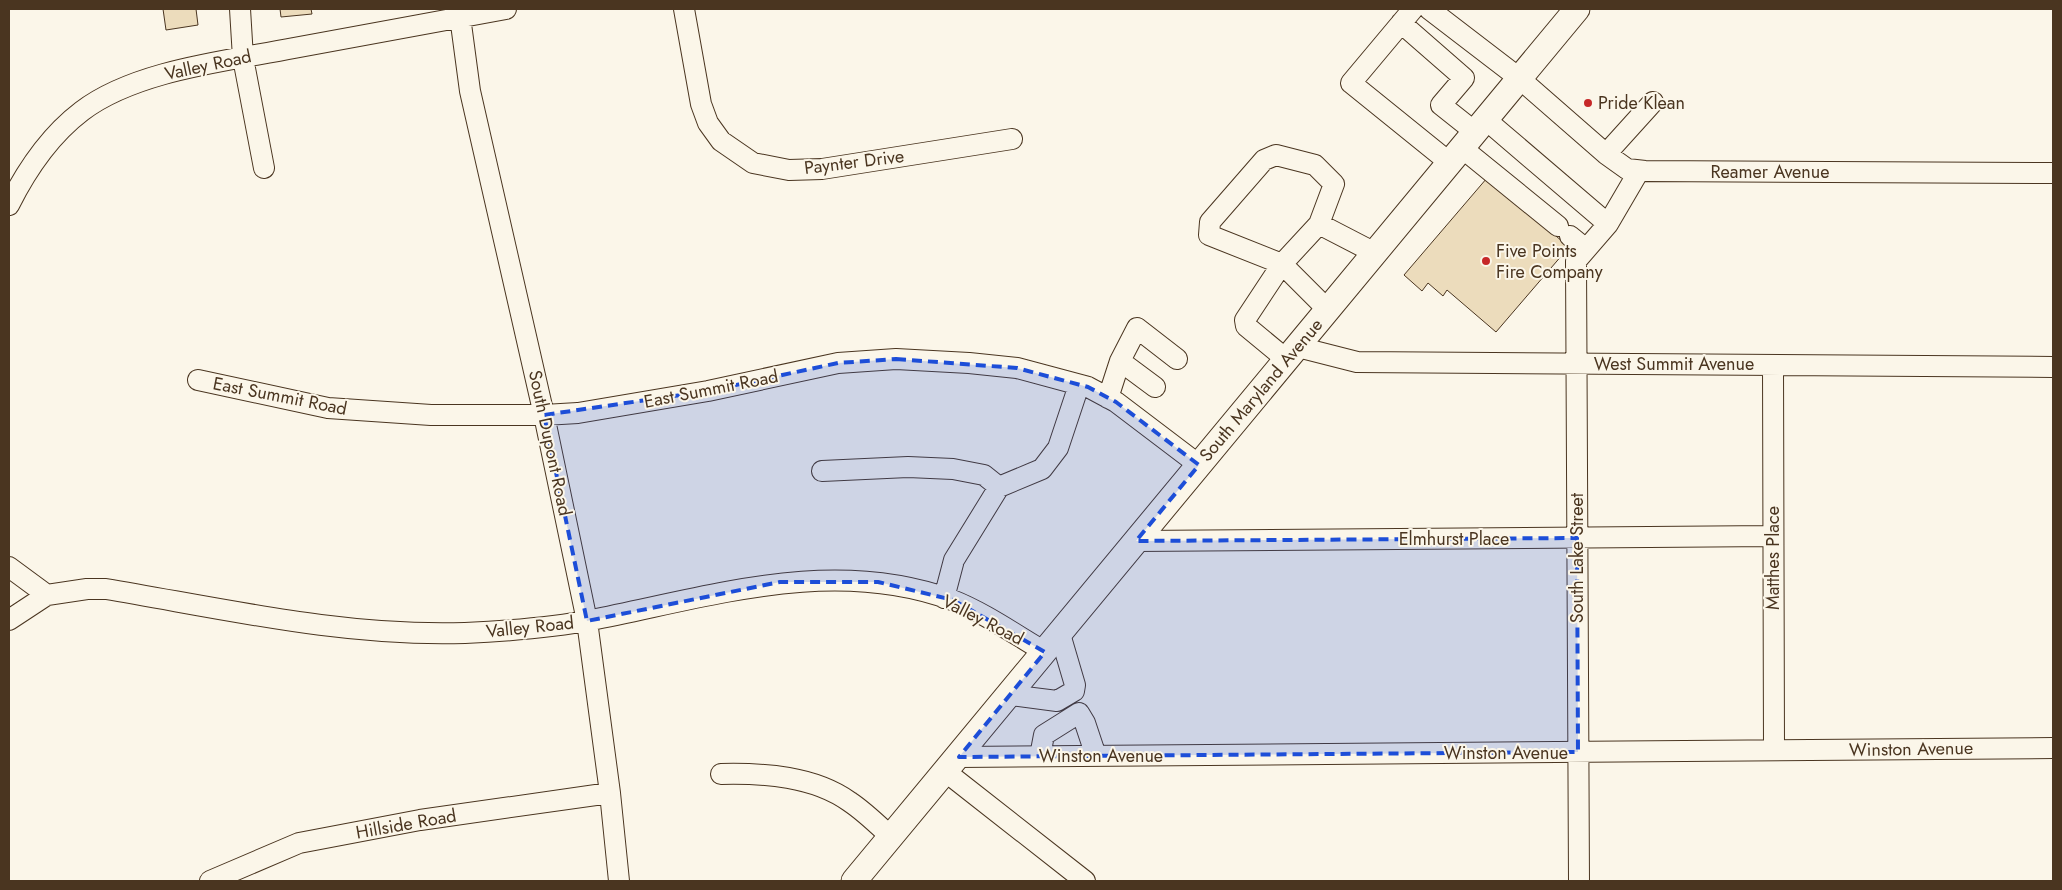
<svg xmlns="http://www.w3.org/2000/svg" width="2062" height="890" font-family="Jost,sans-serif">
<rect width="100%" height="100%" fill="#fbf6e9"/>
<path fill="#ecdcbc" stroke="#4a3520" d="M 163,9 L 196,9 L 198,25 L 166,30 Z
M 280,9 L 311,9 L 312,14 L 281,17 Z
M 1487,178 L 1569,247 L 1496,332 L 1447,290 L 1443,296 L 1428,283 L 1422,291 L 1404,275 Z"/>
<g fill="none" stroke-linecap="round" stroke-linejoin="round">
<defs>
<path id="minor" d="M 240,9 L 243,58 L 264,168
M 459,9 L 470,91 L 544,415 L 587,621 L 610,793 L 619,881
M 684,9 L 701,104 L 708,123 L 721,141 L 753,163 L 789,170 L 822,169 L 1012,139
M 1413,9 L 1351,83 L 1450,163
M 1429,9 L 1519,78 L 1606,154 L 1627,169 L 1645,171 L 2053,173
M 1401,23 L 1464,78 L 1441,105 L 1475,132
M 1485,119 L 1608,224
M 1462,148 L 1558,226
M 1606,154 L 1653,102
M 9,205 C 27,169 49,136 82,111 C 136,70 228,61 294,48 C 365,35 435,22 506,9
M 1570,236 L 1586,249
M 1328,310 L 1282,264 L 1319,224 L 1375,253
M 1298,347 L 1357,362 L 2053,367
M 1287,360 L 1246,326 L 1245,320 L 1282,264 L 1209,235 L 1210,222 L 1264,160 L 1276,155 L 1315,165 L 1334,184 L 1319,224
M 1120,361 L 1155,387
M 1773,365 L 1774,750
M 198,380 L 328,408 L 431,415 L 544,415 L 578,413 L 708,391 L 838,363 L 896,359 L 969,363 L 1017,368 L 1088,387 L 1116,402 L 1199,465
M 1108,398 L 1120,361 L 1137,328 L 1177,359
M 822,471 L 908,467 L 953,469 L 984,475 L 999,487
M 1136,541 L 1773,536
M 9,567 L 47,595 L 87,589 L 106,589 C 225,609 345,637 465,633 C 507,631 550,628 591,620 C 710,597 832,556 952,600 C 983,612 1016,635 1045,652
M 944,598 L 954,560 L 999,487 L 1042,469 L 1058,448 L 1079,385
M 9,620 L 47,595
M 1010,695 L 1057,701 L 1074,691 L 1075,685 L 1060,634
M 1040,756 L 1044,735 L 1079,713 L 1085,723 L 1096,756
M 959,757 L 2053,748
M 946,772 L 1085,881
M 721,774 C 764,773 814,776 850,802 C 865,812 878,825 891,837
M 210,881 L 299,843 L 420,820 L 610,793
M 1579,881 L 1576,261 L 1608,224 L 1639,171"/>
<path id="major" d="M 854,881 L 1577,9"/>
</defs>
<use href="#minor" stroke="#4a3520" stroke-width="22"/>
<use href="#major" stroke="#4a3520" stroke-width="27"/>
<use href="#minor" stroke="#fbf6e9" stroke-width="20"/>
<use href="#major" stroke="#fbf6e9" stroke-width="25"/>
</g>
<path fill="#1d4ed8" fill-opacity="0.2" stroke="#1d4ed8" stroke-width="4" stroke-dasharray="10 6" stroke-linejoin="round" d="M 896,359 L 1017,368 L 1088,387 L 1116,402 L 1199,465 L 1136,541 L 1577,538 L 1578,752 L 959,757 L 1045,652 L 953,600 L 878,582 L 780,582 L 587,621 L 544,415 L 708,391 L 838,363 Z"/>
<g fill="#c62828" stroke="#fbf6e9" stroke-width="2">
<circle cx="1588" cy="103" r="5"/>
<circle cx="1486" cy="261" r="5"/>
</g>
<g text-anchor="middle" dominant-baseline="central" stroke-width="4" stroke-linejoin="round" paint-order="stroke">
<g font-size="18" fill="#4a3520" stroke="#fbf6e9">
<text transform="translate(208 65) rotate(-12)">Valley Road</text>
<text transform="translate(854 162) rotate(-7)">Paynter Drive</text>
<text x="1770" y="172">Reamer Avenue</text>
<text x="1674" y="364">West Summit Avenue</text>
<text transform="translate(711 389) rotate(-11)">East Summit Road</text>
<text transform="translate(1261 390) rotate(-50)">South Maryland Avenue</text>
<text transform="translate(280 396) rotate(11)">East Summit Road</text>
<text transform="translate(550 443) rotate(78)">South Dupont Road</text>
<text x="1454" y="539">Elmhurst Place</text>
<text transform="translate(1577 558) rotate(-90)">South Lake Street</text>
<text transform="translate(1773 558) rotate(-90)">Matthes Place</text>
<text transform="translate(983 620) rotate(27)">Valley Road</text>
<text transform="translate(530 627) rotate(-6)">Valley Road</text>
<text transform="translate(1911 749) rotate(-1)">Winston Avenue</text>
<text x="1506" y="753">Winston Avenue</text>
<text x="1101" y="756">Winston Avenue</text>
<text transform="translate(406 824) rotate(-10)">Hillside Road</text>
</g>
<g font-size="18" fill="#4a3520" stroke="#fbf6e9" text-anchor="start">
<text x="1598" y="103">Pride Klean</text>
<text x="1496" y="251">Five Points<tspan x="1496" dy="21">Fire Company</tspan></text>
</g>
</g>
<rect width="2062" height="890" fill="none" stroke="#4a3520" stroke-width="20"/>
</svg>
